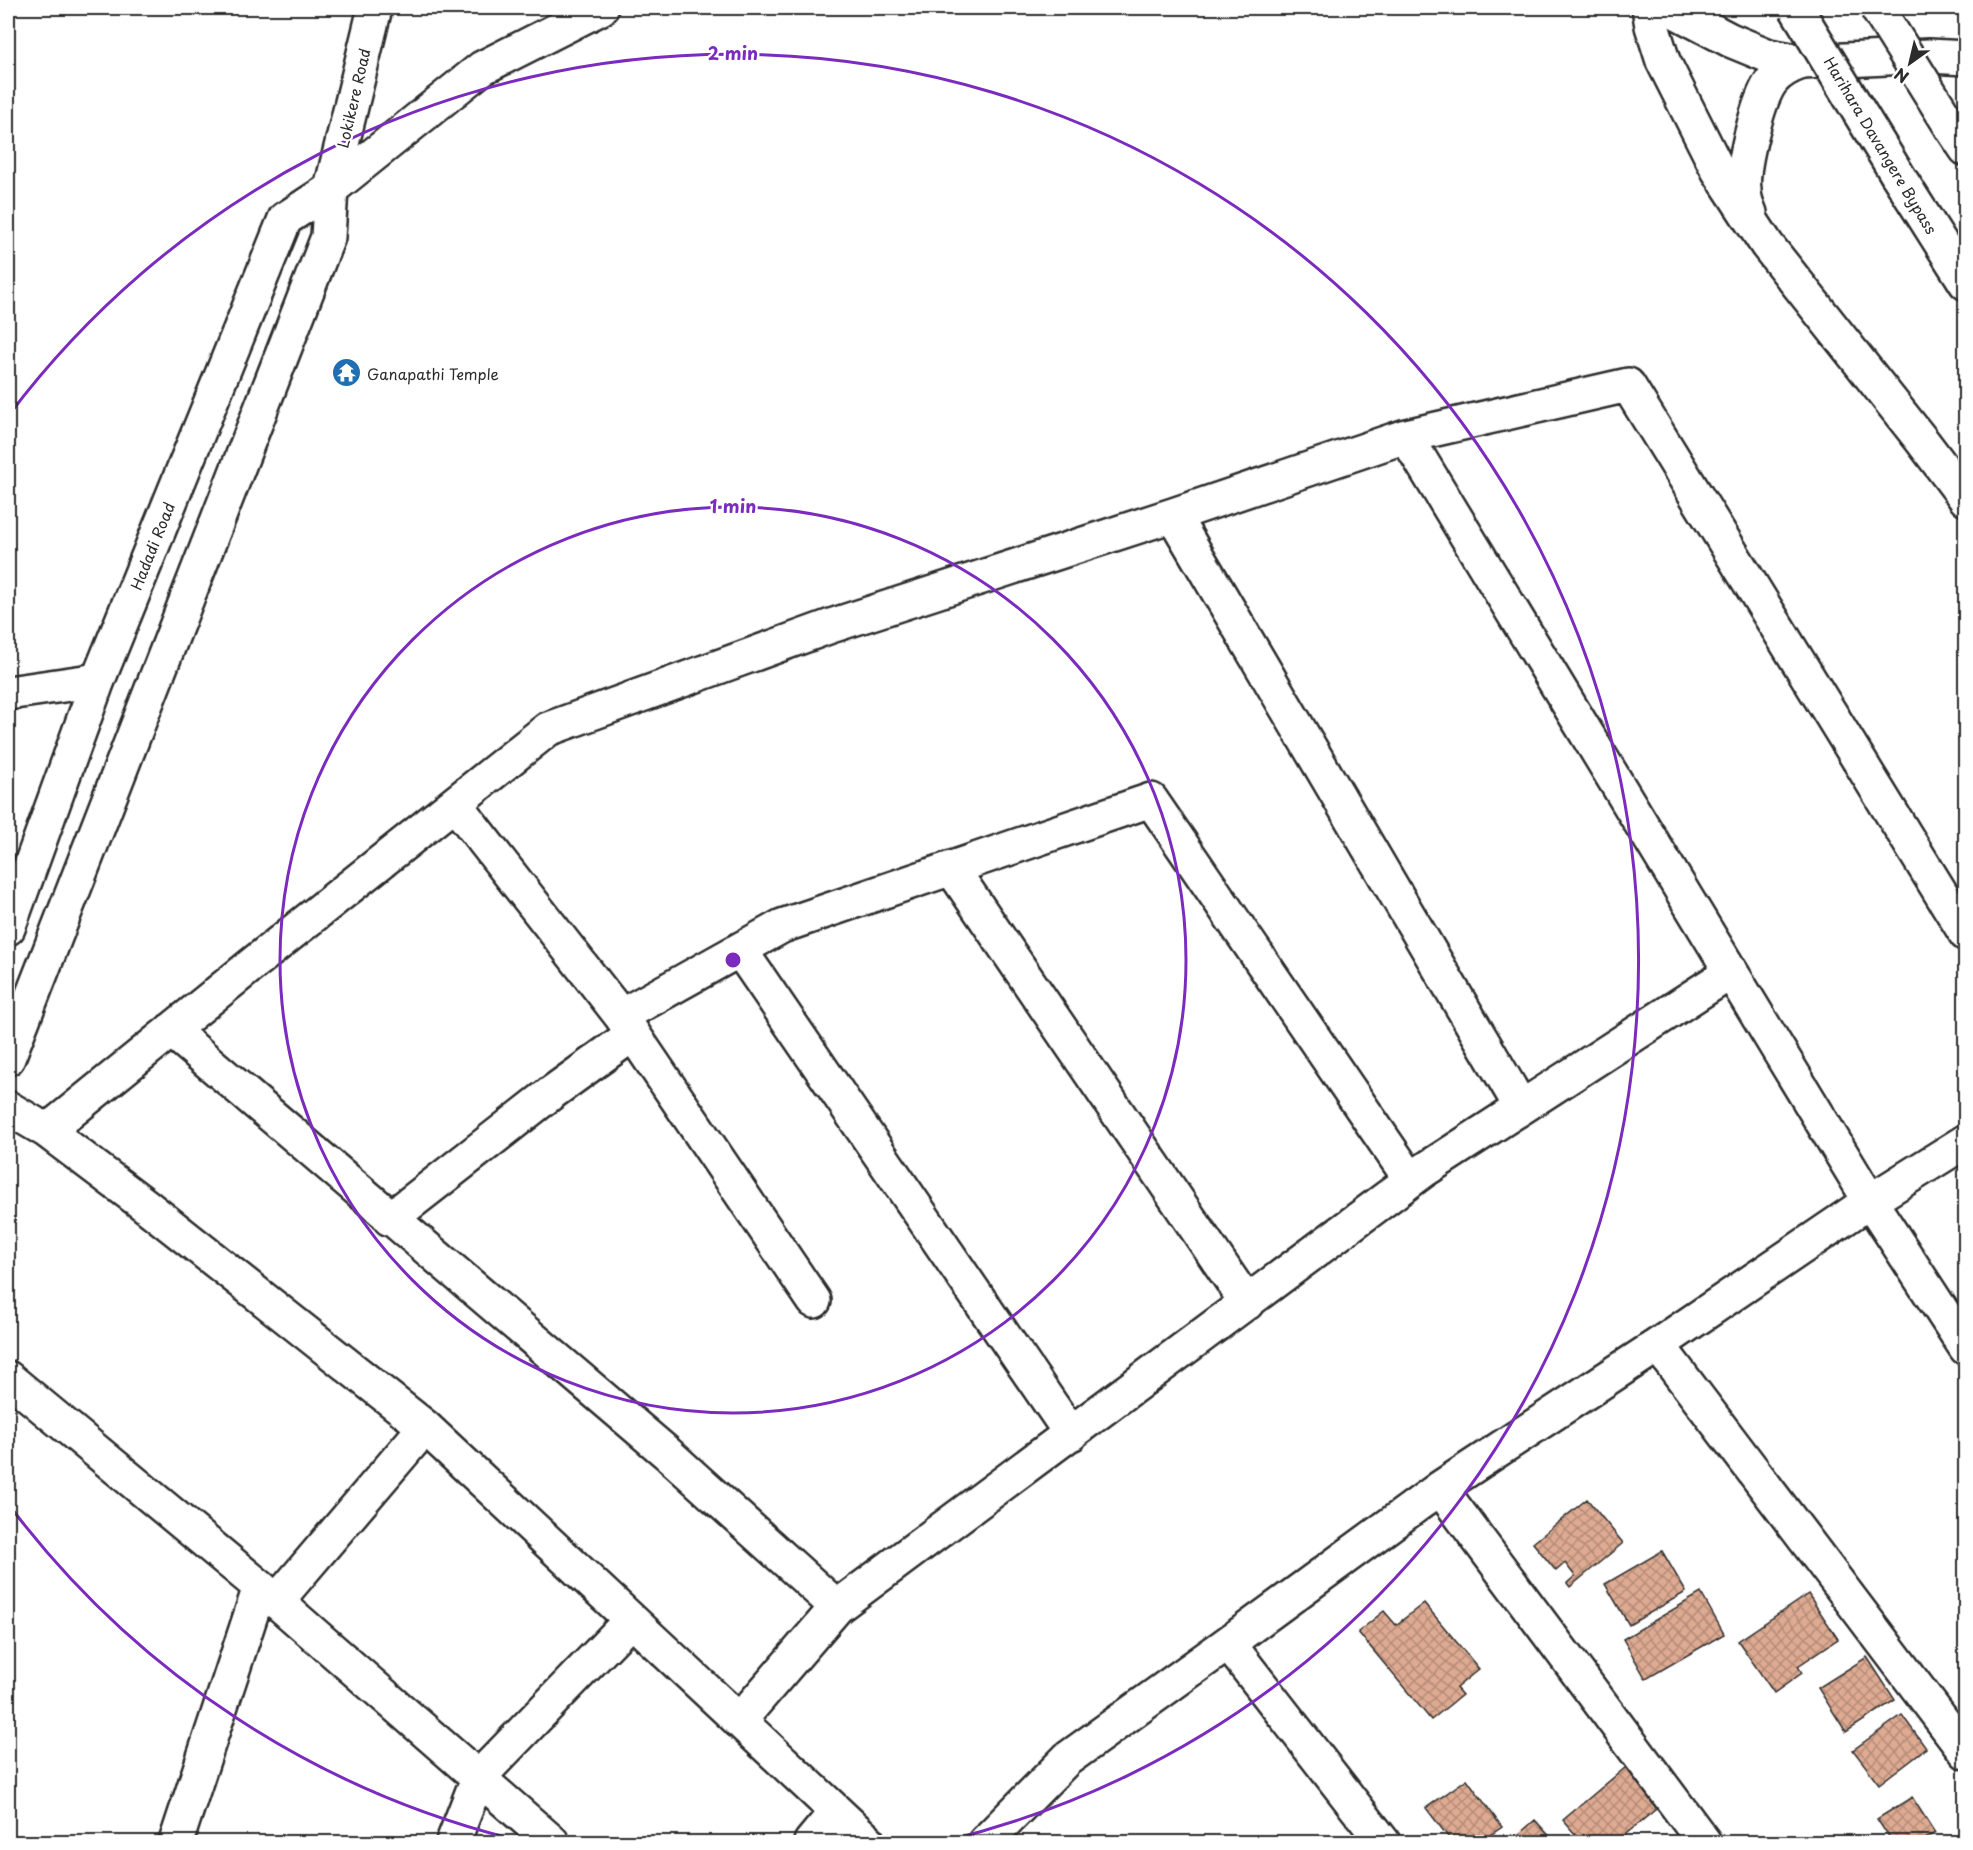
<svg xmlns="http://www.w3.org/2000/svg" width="1973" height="1850" font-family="'Playpen Sans',sans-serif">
<defs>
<pattern id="building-cross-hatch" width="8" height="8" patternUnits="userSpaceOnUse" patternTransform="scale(1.5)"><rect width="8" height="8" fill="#deaa92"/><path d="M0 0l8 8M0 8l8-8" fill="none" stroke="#b48b77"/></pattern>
</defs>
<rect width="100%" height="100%" fill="#fff"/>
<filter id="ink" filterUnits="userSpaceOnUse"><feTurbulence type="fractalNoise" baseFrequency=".0167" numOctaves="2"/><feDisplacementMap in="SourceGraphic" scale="12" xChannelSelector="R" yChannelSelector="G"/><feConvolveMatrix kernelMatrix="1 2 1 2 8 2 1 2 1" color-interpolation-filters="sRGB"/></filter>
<g filter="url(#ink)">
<path fill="url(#building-cross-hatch)" stroke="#2b2b2b" stroke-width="1.5" d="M 1587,1499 L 1623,1543 L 1570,1587 L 1567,1583 L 1575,1576 L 1565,1563 L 1556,1571 L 1533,1543 Z
M 1662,1551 L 1686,1592 L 1629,1625 L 1605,1584 Z
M 1701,1593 L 1724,1634 L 1646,1679 L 1623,1639 Z
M 1808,1594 L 1838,1639 L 1798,1666 L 1802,1673 L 1774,1693 L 1738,1641 Z
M 1424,1603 L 1479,1669 L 1456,1688 L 1462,1695 L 1431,1720 L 1358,1632 L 1384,1611 L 1396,1625 Z
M 1867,1657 L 1895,1700 L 1846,1732 L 1818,1688 Z
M 1902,1715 L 1926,1748 L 1879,1784 L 1853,1750 Z
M 1632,1762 L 1666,1801 L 1616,1842 L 1582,1842 L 1563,1820 Z
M 1467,1779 L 1502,1827 L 1480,1842 L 1452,1842 L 1426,1808 Z
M 1912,1797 L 1935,1833 L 1921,1842 L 1892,1842 L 1877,1819 Z
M 1535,1820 L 1555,1842 L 1510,1842 Z"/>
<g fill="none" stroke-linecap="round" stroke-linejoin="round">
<defs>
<path id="street" d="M 1406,436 L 1870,1201 L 1966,1348
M 1173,515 L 1521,1107
M 455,804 L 621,1016 L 782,926 L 1151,800 L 1411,1180
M 952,869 L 1247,1303
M 740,950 L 1071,1434
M 621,1016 L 814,1301
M 171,1030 L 667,1453 L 837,1607
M 8,1108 L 47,1131 L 145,1205 L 425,1427 L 869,1842
M 47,1131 L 254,963 L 548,729 L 831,626 L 1173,515 L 1406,436 L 1628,385 L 1966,934
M 390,1219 L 550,1094 L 633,1034
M 1658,1345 L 1966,1752
M 8,1378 L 260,1587 L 552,1842
M 1440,1488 L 1704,1842
M 276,1602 L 425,1427
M 1228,1643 L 1383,1842
M 739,1721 L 837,1607 L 1423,1171 L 1731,972
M 176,1842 L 260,1587
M 453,1842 L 478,1778 L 630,1621
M 811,1842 L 836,1812
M 985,1842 L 1067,1759 L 1242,1633 L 1440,1488 L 1658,1345 L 1870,1201 L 1966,1141"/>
<path id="secondary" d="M 1649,8 L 1652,26 L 1663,61 L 1718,170 L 1767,245 L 1923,442 L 1966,499
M 331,189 L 375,8
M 1750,213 C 1747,206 1744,198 1744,190 C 1741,168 1758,100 1771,82 C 1779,71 1790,66 1802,62
M 8,693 L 98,680"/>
<path id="primary" d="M 1669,8 L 1730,40 L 1769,56 L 1802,62 L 1929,56 L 1966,58
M 8,928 L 98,680 L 285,219 L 331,189 L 482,68 L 601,8
M 8,1058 L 328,237 L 331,189"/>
<path id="highway" d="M 1952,128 L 1966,149
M 1897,174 L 1966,283"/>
</defs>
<use href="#street" stroke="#2b2b2b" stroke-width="38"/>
<use href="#secondary" stroke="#2b2b2b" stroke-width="38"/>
<use href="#primary" stroke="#2b2b2b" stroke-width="38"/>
<use href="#highway" stroke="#2b2b2b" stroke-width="38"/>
<use href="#street" stroke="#fff" stroke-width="33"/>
<use href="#secondary" stroke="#fff" stroke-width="33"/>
<use href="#primary" stroke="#fff" stroke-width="33"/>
<use href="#highway" stroke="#fff" stroke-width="33"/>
<defs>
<path id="highway-bridge" d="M 1796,8 L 1897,174
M 1877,8 L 1952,128"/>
</defs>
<use href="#highway-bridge" stroke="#2b2b2b" stroke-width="38" stroke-linecap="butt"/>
<use href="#highway-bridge" stroke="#fff" stroke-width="33"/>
</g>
</g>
<g fill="none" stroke="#7b2cbf" stroke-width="3">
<circle cx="733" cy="960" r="453"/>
<path d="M521 1841A906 906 0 0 1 9 1505M9 415A906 906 0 1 1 945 1841"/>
</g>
<defs>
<symbol id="temple-disc" viewBox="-11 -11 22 22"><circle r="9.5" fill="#1f6fb2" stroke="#fff"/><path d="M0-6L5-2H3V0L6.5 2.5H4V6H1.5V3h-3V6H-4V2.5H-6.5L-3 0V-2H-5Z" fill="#fff"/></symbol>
</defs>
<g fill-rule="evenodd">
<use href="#temple-disc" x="330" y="356" width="33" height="33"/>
</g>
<g text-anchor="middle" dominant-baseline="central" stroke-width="4.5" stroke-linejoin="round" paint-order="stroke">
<g font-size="15" fill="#2b2b2b" stroke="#fff">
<text transform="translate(353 98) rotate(-77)">Lokikere Road</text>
<text transform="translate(1881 145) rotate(59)">Harihara Davangere Bypass</text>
<text transform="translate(152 546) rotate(-68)">Hadadi Road</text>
</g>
<g font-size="15" fill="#2b2b2b" stroke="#fff" text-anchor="start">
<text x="367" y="373">Ganapathi Temple</text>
</g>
</g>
<circle cx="733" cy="960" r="9" fill="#7b2cbf" stroke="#fff" stroke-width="3"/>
<g font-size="18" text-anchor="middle" font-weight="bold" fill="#7b2cbf" stroke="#fff" stroke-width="4.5" stroke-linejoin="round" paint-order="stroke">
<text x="733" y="60">2 min</text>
<text x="733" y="513">1 min</text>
</g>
<rect width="1973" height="1850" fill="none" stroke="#fff" stroke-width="30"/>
<rect x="15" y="15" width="1943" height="1820" fill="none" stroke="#2b2b2b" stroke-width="2" filter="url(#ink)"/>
<g transform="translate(1910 63) rotate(214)" stroke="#ffffff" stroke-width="4.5" paint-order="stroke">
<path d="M0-4.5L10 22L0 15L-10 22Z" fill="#2b2b2b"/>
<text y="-9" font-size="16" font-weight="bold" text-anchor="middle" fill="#2b2b2b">N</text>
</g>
</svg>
